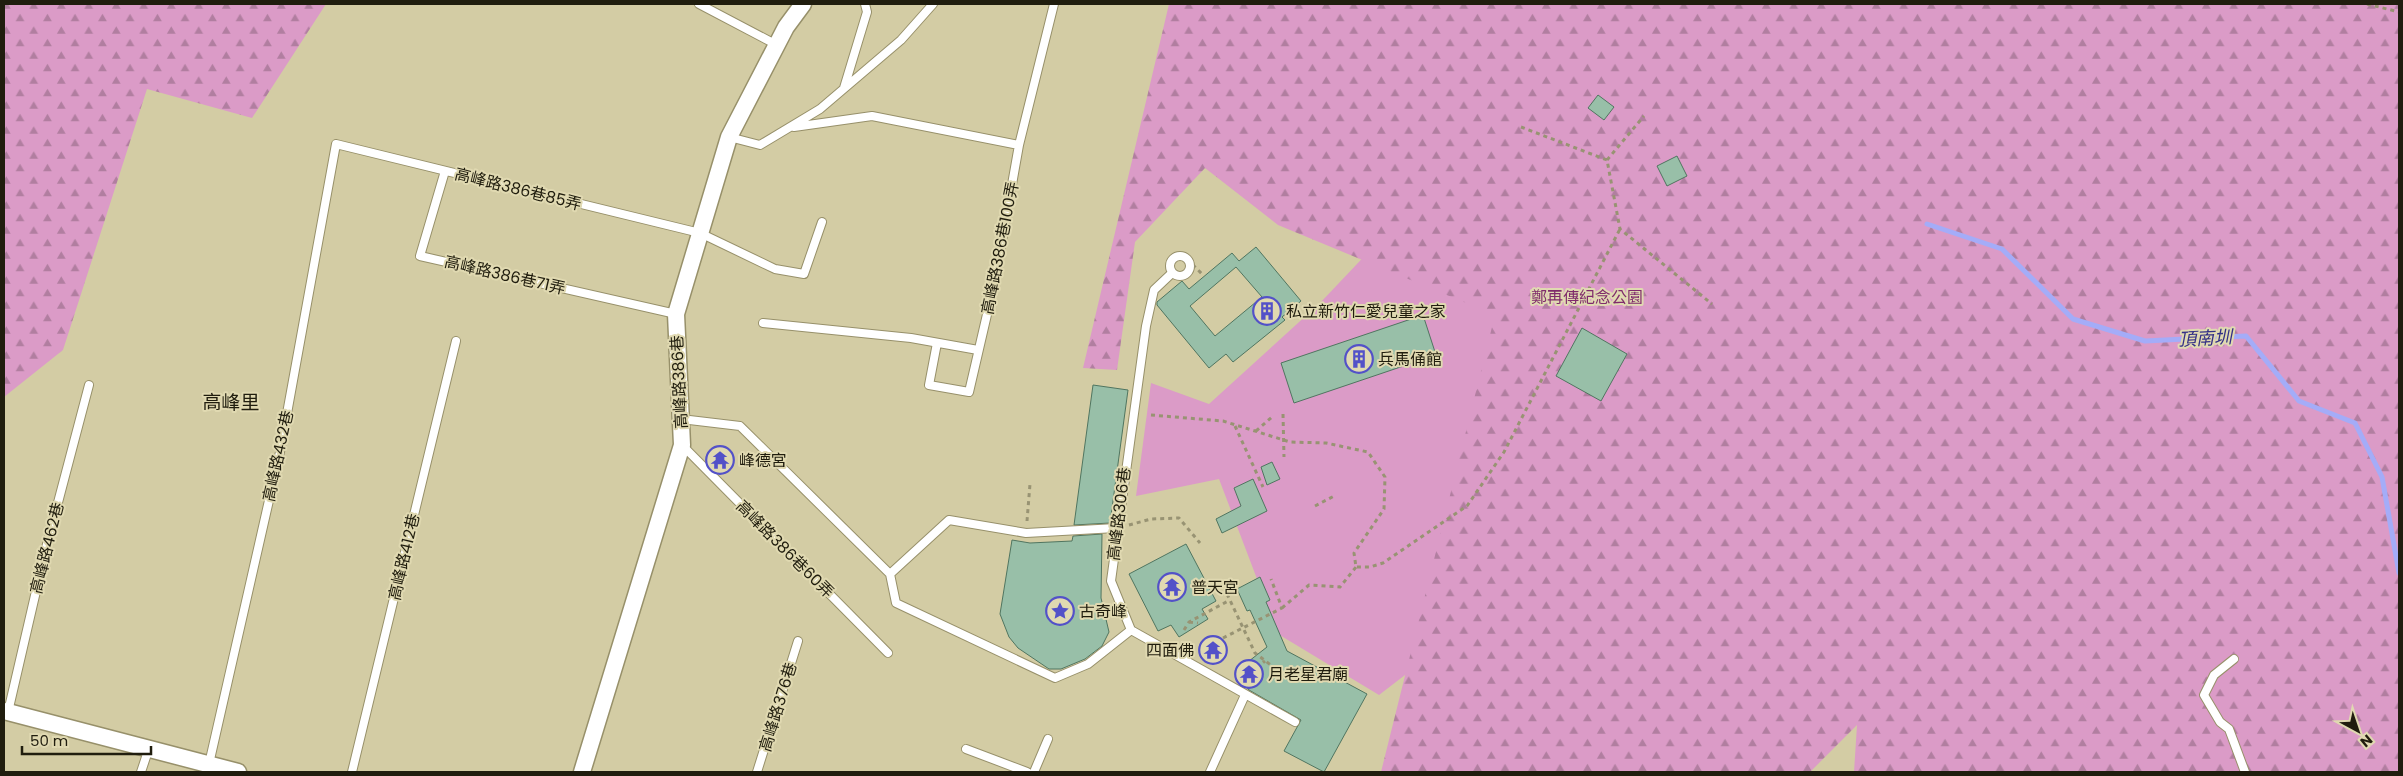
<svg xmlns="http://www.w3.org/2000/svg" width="2403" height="776" font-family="Poppins,'Noto Sans TC',sans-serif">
<defs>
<pattern id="forest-firs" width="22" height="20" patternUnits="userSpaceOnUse" patternTransform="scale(1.25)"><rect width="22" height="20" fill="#db9bc7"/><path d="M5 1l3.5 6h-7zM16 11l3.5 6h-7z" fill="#b17ea0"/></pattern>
</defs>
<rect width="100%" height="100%" fill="#d3cca4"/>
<path fill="#db9bc7" d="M 1559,51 L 1733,423 L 1379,695 L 1278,634 L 1219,479 L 1136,496 L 1151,383 L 1209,404 L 1320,303 Z"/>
<path fill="url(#forest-firs)" d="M 4,4 L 326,4 L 252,118 L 147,89 L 63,350 L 4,397 Z
M 1169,4 L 2399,4 L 2399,772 L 1854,772 L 1857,725 L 1810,772 L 1381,772 L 1495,315 L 1278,225 L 1205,168 L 1135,242 L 1117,370 L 1083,368 Z"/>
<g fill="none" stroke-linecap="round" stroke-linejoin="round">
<path stroke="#a4acf8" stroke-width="5" d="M 1927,224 L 2002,249 L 2073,319 L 2145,341 L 2246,336 L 2299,401 L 2355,423 L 2382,477 L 2399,573"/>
</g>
<path fill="#98bfa8" stroke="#507560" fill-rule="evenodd" d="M 1598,95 L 1614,107 L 1604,120 L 1588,108 Z
M 1677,156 L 1687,176 L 1667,186 L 1657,166 Z
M 1256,247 L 1301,301 L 1282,317 L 1285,320 L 1233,362 L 1226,354 L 1209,368 L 1157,305 L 1157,302 L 1182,281 L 1189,289 L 1232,253 L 1239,261 ZM 1236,267 L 1262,297 L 1215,336 L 1190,306 Z
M 1423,315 L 1436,355 L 1294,403 L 1281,363 Z
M 1582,328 L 1627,354 L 1601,401 L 1556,376 Z
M 1093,385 L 1128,390 L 1110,523 L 1074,525 Z
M 1272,462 L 1280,479 L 1267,485 L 1261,467 Z
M 1253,479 L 1267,511 L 1222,533 L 1216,519 L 1241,506 L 1234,488 Z
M 1102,534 L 1101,598 L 1109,632 L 1102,646 L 1085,659 L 1061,669 L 1049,669 L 1018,648 L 1009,637 L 1000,614 L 1012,540 L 1030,543 L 1072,541 L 1073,536 Z
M 1186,544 L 1216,601 L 1202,609 L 1208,619 L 1179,637 L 1171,625 L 1158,631 L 1129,574 Z
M 1260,577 L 1270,600 L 1266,602 L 1287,651 L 1367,694 L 1324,772 L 1284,751 L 1301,720 L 1249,690 L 1235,672 L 1267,647 L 1250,610 L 1247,611 L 1237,589 Z"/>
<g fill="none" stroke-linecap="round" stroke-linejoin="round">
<defs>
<path id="service" d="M 699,4 L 777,45
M 844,88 L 867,12 L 865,4
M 794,127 L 872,116 L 1019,145
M 729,137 L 760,145 L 820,109 L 901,40 L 933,4
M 445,171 L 420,256 L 676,314
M1170 266a10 10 0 1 1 20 0a10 10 0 1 1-20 0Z
M 1172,273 L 1154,290 L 1146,326 L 1111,581 L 1131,630 L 1295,722
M 763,323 L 911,338 L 978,350
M 937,343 L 929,385 L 969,392 L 995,280 L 1019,145 L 1054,4
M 681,419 L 740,426 L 890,574 L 949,520 L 1026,533 L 1116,528
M 682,445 L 888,653
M 890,574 L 896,603 L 1055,678 L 1088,664 L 1131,630
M 2234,659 L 2214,675 L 2204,695 L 2220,722 L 2229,729 L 2245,772
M 8,712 L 46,548 L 89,385
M 966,749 L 1027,772
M 209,764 L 280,452 L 336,144 L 700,233 L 775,269 L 804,274 L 822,222
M 141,772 L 149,748
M 352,772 L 456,341
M 757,772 L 798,641
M 1034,772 L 1048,739
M 1210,772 L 1245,695"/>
<path id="minor" d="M 4,711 L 238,772
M 582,772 L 682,445 L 676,314 L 729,137 L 786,27 L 803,4"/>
</defs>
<use href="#service" stroke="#97906a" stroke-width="10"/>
<use href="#minor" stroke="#97906a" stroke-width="19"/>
<path stroke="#989373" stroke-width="3" stroke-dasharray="4 4" stroke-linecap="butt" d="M 2367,4 L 2399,12
M 1521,127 L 1607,160 L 1620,229 L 1712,304
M 1607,160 L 1644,116
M 1187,259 L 1204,276
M 1283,414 L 1284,457
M 1151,415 L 1223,421 L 1290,442 L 1326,443 L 1368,452 L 1385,477 L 1384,509 L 1354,553 L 1356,567 L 1370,567 L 1383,563 L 1467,506 L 1504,452 L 1620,229
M 1235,426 L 1263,487
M 1256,431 L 1272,417
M 1315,506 L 1336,495
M 1027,521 L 1030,484
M 1129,525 L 1151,519 L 1179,518 L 1200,543
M 1227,594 L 1255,653 L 1276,669
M 1282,608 L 1309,585 L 1340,587 L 1356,567
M 1189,622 L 1198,623
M 1184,630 L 1189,622 L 1230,600
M 1223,638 L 1282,608 L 1271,579
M 1257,668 L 1265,661"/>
<use href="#service" stroke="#fff" stroke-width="8"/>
<use href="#minor" stroke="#fff" stroke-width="16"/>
</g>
<defs>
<symbol id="building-ring" viewBox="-11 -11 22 22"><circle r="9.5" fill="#e0d9b1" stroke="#5351c8" stroke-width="1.5"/><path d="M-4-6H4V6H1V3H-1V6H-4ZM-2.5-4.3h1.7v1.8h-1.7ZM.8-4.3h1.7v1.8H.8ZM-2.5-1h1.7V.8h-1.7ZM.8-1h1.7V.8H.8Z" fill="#5351c8"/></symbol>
<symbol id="temple-ring" viewBox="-11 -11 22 22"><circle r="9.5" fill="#e0d9b1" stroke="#5351c8" stroke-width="1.5"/><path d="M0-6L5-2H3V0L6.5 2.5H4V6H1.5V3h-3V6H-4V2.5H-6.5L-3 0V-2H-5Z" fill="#5351c8"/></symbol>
<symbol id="sight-ring" viewBox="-11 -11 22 22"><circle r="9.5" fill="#e0d9b1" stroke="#5351c8" stroke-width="1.5"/><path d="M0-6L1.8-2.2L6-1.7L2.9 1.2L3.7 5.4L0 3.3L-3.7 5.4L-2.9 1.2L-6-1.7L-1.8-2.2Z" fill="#5351c8"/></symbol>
</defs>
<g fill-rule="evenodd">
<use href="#building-ring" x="1251" y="295" width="32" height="32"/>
<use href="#building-ring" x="1343" y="343" width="32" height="32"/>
<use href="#temple-ring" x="704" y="444" width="32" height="32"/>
<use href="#temple-ring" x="1156" y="571" width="32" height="32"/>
<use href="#sight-ring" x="1044" y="595" width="32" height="32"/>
<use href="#temple-ring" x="1197" y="634" width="32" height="32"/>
<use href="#temple-ring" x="1233" y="658" width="32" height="32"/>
</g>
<g text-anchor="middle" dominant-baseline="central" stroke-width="4" stroke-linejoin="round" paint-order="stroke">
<g font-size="16" fill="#201d0e" stroke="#e0d9b1">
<text transform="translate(518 189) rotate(14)">高峰路386巷85弄</text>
<text transform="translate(1000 248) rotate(-79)">高峰路386巷100弄</text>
<text transform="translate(505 275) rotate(13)">高峰路386巷71弄</text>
<text transform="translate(679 382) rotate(-93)">高峰路386巷</text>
<text transform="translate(278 456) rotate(-78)">高峰路432巷</text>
<text transform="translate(1119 514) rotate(-83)">高峰路306巷</text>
<text transform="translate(47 548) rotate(-76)">高峰路462巷</text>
<text transform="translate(785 549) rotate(45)">高峰路386巷60弄</text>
<text transform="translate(404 557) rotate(-77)">高峰路412巷</text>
<text transform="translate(778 707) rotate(-73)">高峰路376巷</text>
</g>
<g font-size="16" fill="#7f2b6b" stroke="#e0d9b1">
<text x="1587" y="297">鄭再傳紀念公園</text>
</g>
<g font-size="16" fill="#201d0e" stroke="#e0d9b1" text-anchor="start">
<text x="1286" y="311">私立新竹仁愛兒童之家</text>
<text x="1378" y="359">兵馬俑館</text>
<text x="739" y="460">峰德宮</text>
<text x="1191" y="587">普天宮</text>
<text x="1079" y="611">古奇峰</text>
<text x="1194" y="650" text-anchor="end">四面佛</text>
<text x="1268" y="674">月老星君廟</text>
</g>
<g font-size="18" font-style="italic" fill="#333086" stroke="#e0d9b1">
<text transform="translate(2205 338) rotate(-3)">頂南圳</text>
</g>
<g font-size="19" fill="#201d0e" stroke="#e0d9b1">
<text x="231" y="402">高峰里</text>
</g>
</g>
<rect width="2403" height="776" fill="none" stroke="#201d0e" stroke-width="10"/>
<g transform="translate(2358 731) rotate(140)" stroke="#e0d9b1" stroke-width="4" paint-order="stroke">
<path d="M0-4L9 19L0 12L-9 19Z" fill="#201d0e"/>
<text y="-8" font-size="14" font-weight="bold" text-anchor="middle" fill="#201d0e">N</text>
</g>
<path d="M22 746v8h129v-8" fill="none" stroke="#201d0e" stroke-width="2.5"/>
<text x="30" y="746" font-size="15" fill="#201d0e" stroke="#e0d9b1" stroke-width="4" paint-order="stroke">50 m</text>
</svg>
